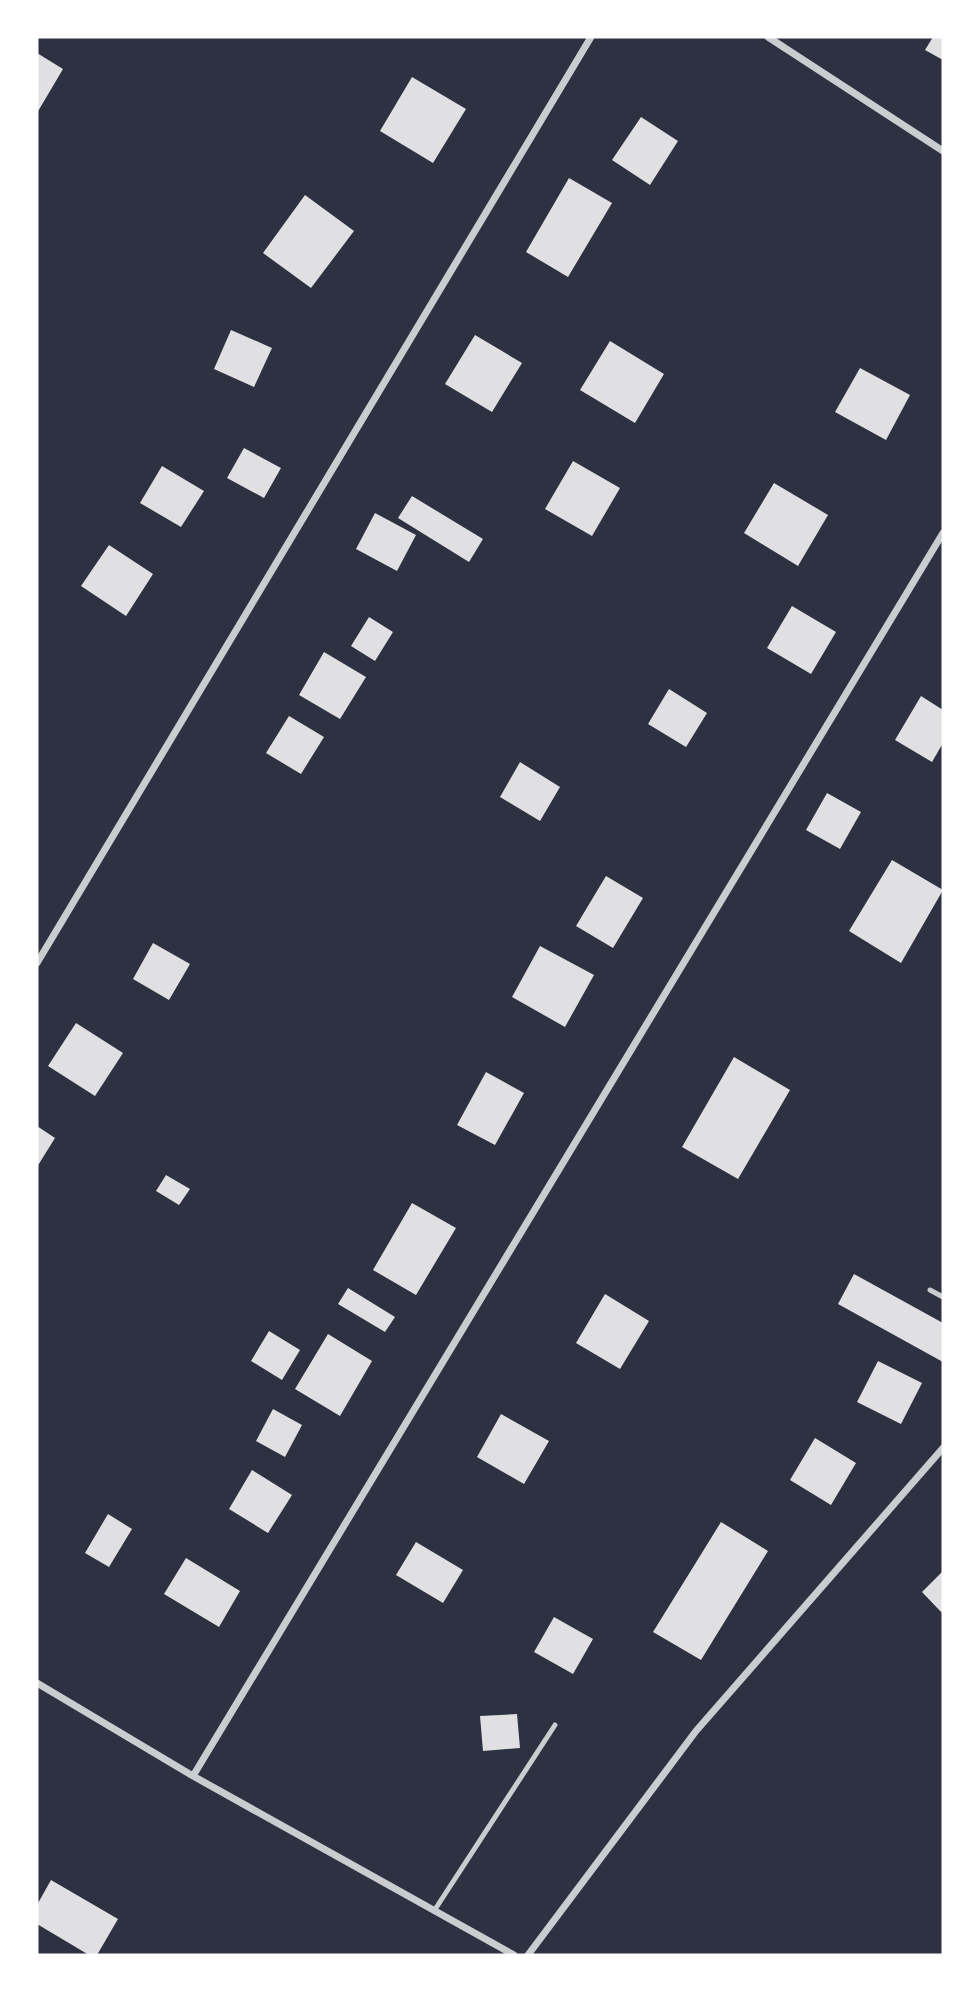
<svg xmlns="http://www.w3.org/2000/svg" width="980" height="1992" font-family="'Fira Sans',sans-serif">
<rect width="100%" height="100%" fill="#2d3142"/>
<path fill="#e0e0e3" d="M 933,37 L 943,37 L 943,60 L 925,50 Z
M 37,53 L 63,69 L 37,113 Z
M 412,77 L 466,109 L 433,163 L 380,131 Z
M 641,117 L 678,141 L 650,185 L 612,160 Z
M 569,178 L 612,203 L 568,277 L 526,252 Z
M 305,195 L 354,231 L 311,288 L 263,253 Z
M 231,330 L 272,348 L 254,387 L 214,369 Z
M 475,335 L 522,363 L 492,412 L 445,384 Z
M 610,341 L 664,374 L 635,423 L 580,390 Z
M 860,368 L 910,395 L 886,440 L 835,412 Z
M 244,448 L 281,468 L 264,498 L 227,478 Z
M 573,461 L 620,488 L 592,536 L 545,509 Z
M 162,466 L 204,491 L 181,527 L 140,503 Z
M 774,483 L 828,515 L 798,566 L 744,533 Z
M 412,496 L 483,539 L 469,562 L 398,518 Z
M 375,513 L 416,535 L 397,571 L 356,549 Z
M 109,545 L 153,574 L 126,616 L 81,586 Z
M 792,606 L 836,632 L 811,674 L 767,648 Z
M 369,617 L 393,632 L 375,661 L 351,646 Z
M 324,652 L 366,677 L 340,719 L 299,695 Z
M 669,689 L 707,713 L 686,747 L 648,724 Z
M 921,696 L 943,710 L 943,743 L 932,762 L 895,740 Z
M 289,716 L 324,737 L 301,774 L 266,753 Z
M 520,762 L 560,787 L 540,821 L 500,797 Z
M 827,793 L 861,812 L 840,849 L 806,830 Z
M 892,860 L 943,890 L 901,963 L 849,931 Z
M 606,876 L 643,898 L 613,948 L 576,926 Z
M 153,943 L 190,964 L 169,1000 L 133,979 Z
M 540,946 L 594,975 L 565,1027 L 512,997 Z
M 76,1023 L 123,1053 L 95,1096 L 48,1066 Z
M 734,1057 L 790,1090 L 738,1179 L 682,1147 Z
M 486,1072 L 524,1093 L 495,1145 L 457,1125 Z
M 37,1126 L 55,1138 L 37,1167 Z
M 166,1175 L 190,1189 L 179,1205 L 156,1191 Z
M 412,1203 L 456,1228 L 416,1295 L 373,1270 Z
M 854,1274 L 943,1323 L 943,1362 L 838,1304 Z
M 348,1288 L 395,1317 L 385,1332 L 338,1304 Z
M 605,1294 L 649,1321 L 620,1369 L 576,1343 Z
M 269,1331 L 300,1350 L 282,1380 L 251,1361 Z
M 328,1334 L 372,1361 L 340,1416 L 295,1389 Z
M 878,1361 L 922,1383 L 901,1424 L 857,1402 Z
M 273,1409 L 302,1425 L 285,1457 L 256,1441 Z
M 501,1414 L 549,1441 L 524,1484 L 477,1457 Z
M 815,1438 L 856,1463 L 831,1505 L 790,1480 Z
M 252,1470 L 292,1495 L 268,1533 L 229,1509 Z
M 108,1514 L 132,1529 L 109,1567 L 85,1553 Z
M 721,1522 L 768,1551 L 701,1660 L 653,1632 Z
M 416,1542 L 463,1570 L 443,1603 L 396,1575 Z
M 186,1558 L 240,1591 L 219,1627 L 164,1594 Z
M 943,1571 L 943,1614 L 922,1592 Z
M 554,1617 L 593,1639 L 573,1674 L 534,1652 Z
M 517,1714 L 520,1748 L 483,1751 L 480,1716 Z
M 51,1880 L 118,1919 L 97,1955 L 89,1955 L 37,1924 L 37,1905 Z"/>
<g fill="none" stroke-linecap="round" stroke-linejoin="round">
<path stroke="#caccd0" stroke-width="5" d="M 930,1290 L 943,1297
M 434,1911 L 555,1725"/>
<path stroke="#caccd0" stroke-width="7" d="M 768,37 L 943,151
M 37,963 L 591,37
M 37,1683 L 193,1776 L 514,1955
M 193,1776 L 943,533
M 528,1955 L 696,1731 L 943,1448"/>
</g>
<rect width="980" height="1992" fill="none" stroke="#ffffff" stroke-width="77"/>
</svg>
